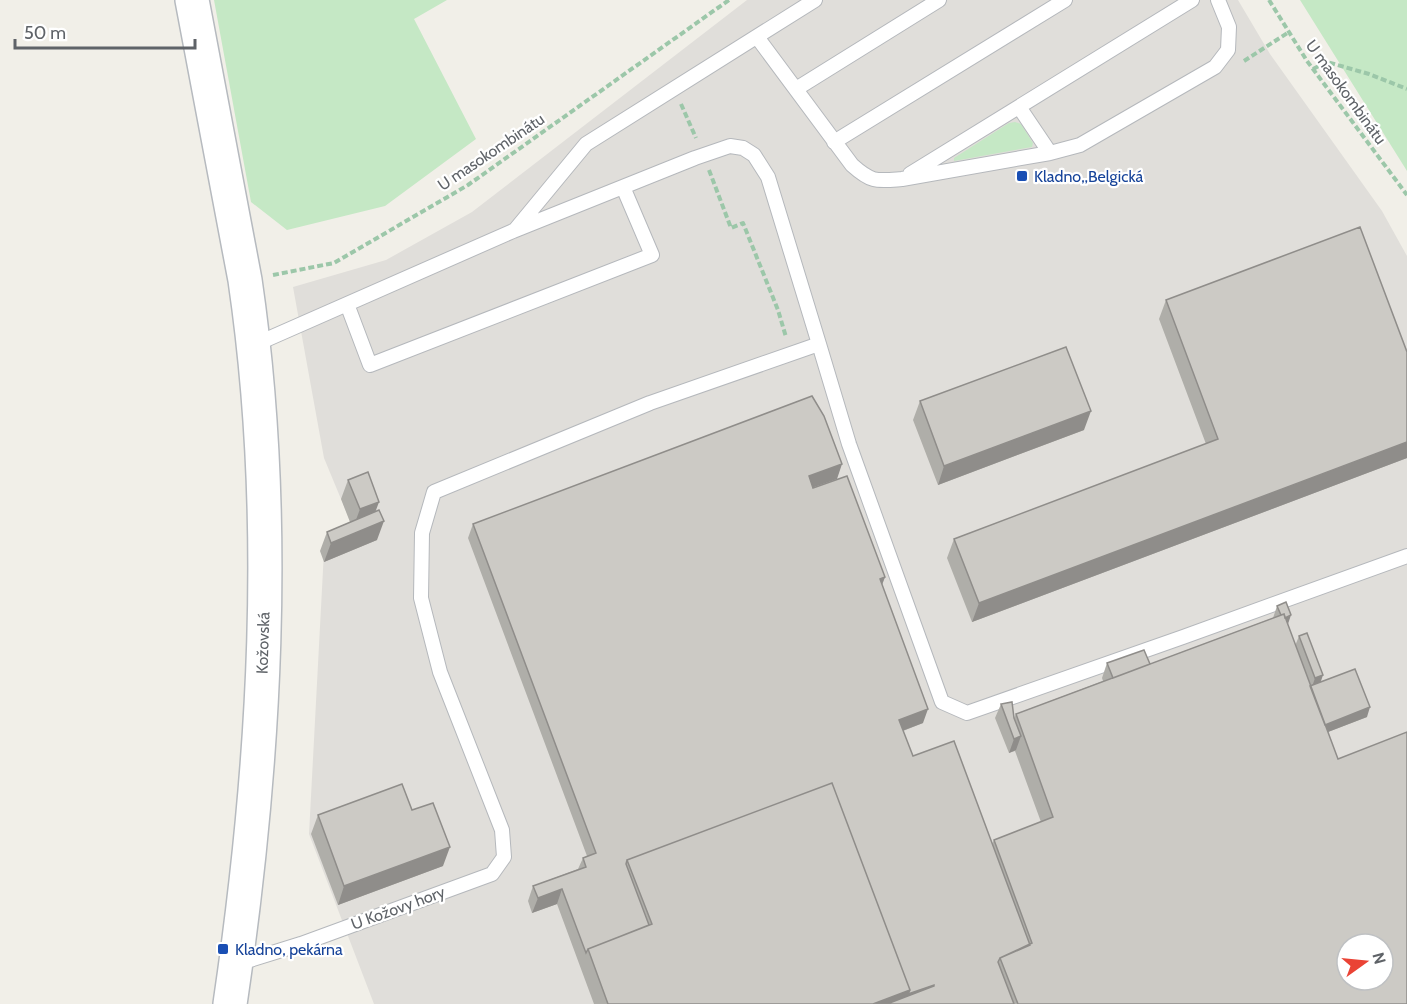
<svg xmlns="http://www.w3.org/2000/svg" width="1407" height="1004" font-family="Cabin,sans-serif">
<rect width="100%" height="100%" fill="#f1efe8"/>
<path fill="#e0deda" fill-rule="evenodd" d="M 747,0 L 1238,0 L 1270,54 L 1382,211 L 1407,256 L 1407,1004 L 374,1004 L 309,834 L 324,551 L 353,528 L 324,458 L 293,287 L 386,260 L 472,212 ZM 1347,944 L 1383,944 L 1383,980 L 1347,980 Z"/>
<path fill="#c5e8c5" d="M 214,0 L 447,0 L 414,19 L 476,139 L 385,206 L 287,230 L 251,202 Z
M 1300,0 L 1407,0 L 1407,171 Z
M 1015,122 L 1021,124 L 1033,143 L 1032,147 L 954,161 L 954,158 L 1009,123 Z"/>
<g fill="none" stroke-linecap="round" stroke-linejoin="round">
<defs>
<path id="lane" d="M 757,37 L 852,165 C 872,183 877,181 902,179 L 1050,153 L 1080,145 L 1215,67 L 1228,50 L 1229,27 L 1218,0
M 796,89 L 939,0
M 1019,107 L 1050,153
M 834,142 L 1065,0
M 910,174 L 1192,0
M 515,230 L 586,144 L 815,0
M 347,304 L 370,365 L 652,255 L 623,187
M 254,345 L 513,231 L 695,158 L 730,146 L 743,148 L 754,155 L 768,177 L 819,344
M 237,964 L 301,944 L 492,874 L 504,857 L 502,830 L 440,672 L 421,598 L 422,533 L 434,492 L 650,403 L 819,344 L 849,444 L 942,702 L 967,713 L 1183,637 L 1407,556"/>
<path id="secondary" d="M 192,0 L 245,280 C 280,519 265,766 230,1004"/>
</defs>
<use href="#lane" stroke="#b5b8bc" stroke-width="16"/>
<use href="#secondary" stroke="#b6babf" stroke-width="36"/>
<path stroke="#9cc7a9" stroke-width="4" stroke-dasharray="6 3" stroke-linecap="butt" d="M 1269,0 L 1307,61 L 1407,195
M 1244,61 L 1289,32
M 1313,69 L 1327,62 L 1369,74 L 1407,89
M 681,104 L 696,138
M 709,170 L 731,228 L 743,223 L 778,310 L 786,337
M 273,275 L 334,263 L 468,185 L 729,0"/>
<use href="#lane" stroke="#fff" stroke-width="14"/>
<use href="#secondary" stroke="#fff" stroke-width="33"/>
</g>
<path fill="#afaea9" d="M 1166,300 L 1407,352 L 1407,458 L 972,622 L 947,558 L 954,539 L 1206,444 L 1159,319 Z
M 920,401 L 1084,430 L 938,485 L 913,420 Z
M 837,479 L 813,487 L 885,577 L 882,585 L 923,723 L 903,731 L 913,756 L 992,844 L 994,840 L 1041,822 L 1015,751 L 1009,753 L 995,718 L 1001,704 L 1014,718 L 1016,714 L 1103,681 L 1102,678 L 1107,663 L 1150,664 L 1273,618 L 1277,606 L 1288,625 L 1295,646 L 1299,636 L 1321,682 L 1367,717 L 1328,732 L 1407,1004 L 594,1004 L 557,904 L 532,913 L 528,901 L 533,886 L 578,869 L 583,858 L 587,856 L 468,538 L 473,524 Z
M 348,480 L 375,511 L 377,540 L 324,562 L 320,551 L 327,532 L 350,522 L 341,499 Z
M 412,810 L 443,866 L 338,905 L 311,834 L 318,815 Z"/>
<path fill="#8f8d8a" d="M 1091,411 L 1084,430 L 938,485 L 944,466 Z
M 1407,442 L 1407,458 L 972,622 L 979,603 Z
M 842,464 L 837,479 L 803,491 L 809,476 Z
M 379,502 L 372,521 L 353,528 L 360,509 Z
M 384,521 L 377,540 L 324,562 L 331,543 Z
M 885,577 L 879,592 L 880,579 Z
M 1291,615 L 1286,630 L 1282,619 Z
M 1323,675 L 1318,690 L 1310,693 L 1315,678 Z
M 1370,707 L 1367,717 L 1315,737 L 1319,727 Z
M 928,709 L 923,723 L 894,734 L 899,720 Z
M 1021,736 L 1016,750 L 1009,753 L 1014,739 Z
M 450,847 L 443,866 L 338,905 L 344,886 Z
M 562,889 L 557,904 L 532,913 L 538,898 Z
M 934,985 L 928,1000 L 905,1004 L 908,994 Z
M 910,990 L 905,1004 L 873,1004 Z"/>
<path fill="#cccac5" stroke="#8f8d8a" stroke-width="1.5" fill-rule="evenodd" d="M 1360,227 L 1407,352 L 1407,442 L 979,603 L 954,539 L 1218,439 L 1166,300 Z
M 1066,347 L 1091,411 L 944,466 L 920,401 Z
M 812,396 L 824,416 L 842,464 L 809,476 L 813,488 L 847,476 L 885,577 L 880,579 L 928,709 L 899,720 L 913,756 L 954,741 L 1030,945 L 1000,958 L 998,962 L 1014,1004 L 887,1004 L 934,986 L 934,985 L 908,994 L 910,990 L 832,783 L 627,860 L 626,864 L 649,925 L 588,949 L 586,953 L 562,889 L 538,898 L 533,886 L 586,867 L 583,858 L 596,853 L 473,524 Z
M 368,472 L 379,502 L 360,509 L 348,480 Z
M 379,510 L 384,521 L 331,543 L 327,532 Z
M 1286,602 L 1291,615 L 1285,618 L 1284,614 L 1281,615 L 1277,606 Z
M 1284,614 L 1338,759 L 1407,732 L 1407,1004 L 1018,1004 L 1000,958 L 1032,943 L 994,840 L 1053,817 L 1016,714 ZM 1347,944 L 1383,944 L 1383,980 L 1347,980 Z
M 1307,633 L 1323,675 L 1315,678 L 1299,636 Z
M 1144,650 L 1150,664 L 1113,678 L 1107,663 Z
M 1355,669 L 1370,707 L 1325,725 L 1310,686 Z
M 1012,702 L 1014,718 L 1021,736 L 1014,739 L 1001,704 Z
M 832,783 L 910,990 L 873,1004 L 608,1004 L 588,949 L 652,924 L 627,860 Z
M 402,784 L 412,810 L 433,803 L 450,847 L 344,886 L 318,815 Z"/>
<g fill="#1a4fb4" stroke="#fff" stroke-width="2">
<rect x="1016" y="170" width="12" height="12" rx="3"/>
<rect x="217" y="943" width="12" height="12" rx="3"/>
</g>
<g text-anchor="middle" dominant-baseline="central" stroke-width="4.5" stroke-linejoin="round" paint-order="stroke">
<g font-size="16" fill="#5f6368" stroke="#fff">
<text transform="translate(1346 92) rotate(54)">U masokombinátu</text>
<text transform="translate(491 152) rotate(-34)">U masokombinátu</text>
<text transform="translate(263 643) rotate(-88)">Kožovská</text>
<text transform="translate(398 908) rotate(-20)">U Kožovy hory</text>
</g>
<g font-size="16" fill="#164399" stroke="#fff" text-anchor="start">
<text x="1034" y="176">Kladno,,Belgická</text>
<text x="235" y="949">Kladno, pekárna</text>
</g>
</g>
<g transform="translate(1365 962) rotate(75)"><circle r="28" fill="#ffffff" stroke="#bfc1c3" stroke-width="1.5"/>
<path d="M0-4.5L10 22L0 15L-10 22Z" fill="#ea4335"/>
<text y="-9" font-size="16" font-weight="bold" text-anchor="middle" fill="#5f6368">N</text>
</g>
<path d="M15 39v9h180v-9" fill="none" stroke="#5f6368" stroke-width="3"/>
<text x="24" y="39" font-size="18" fill="#5f6368" stroke="#ffffff" stroke-width="4.5" paint-order="stroke">50 m</text>
</svg>
